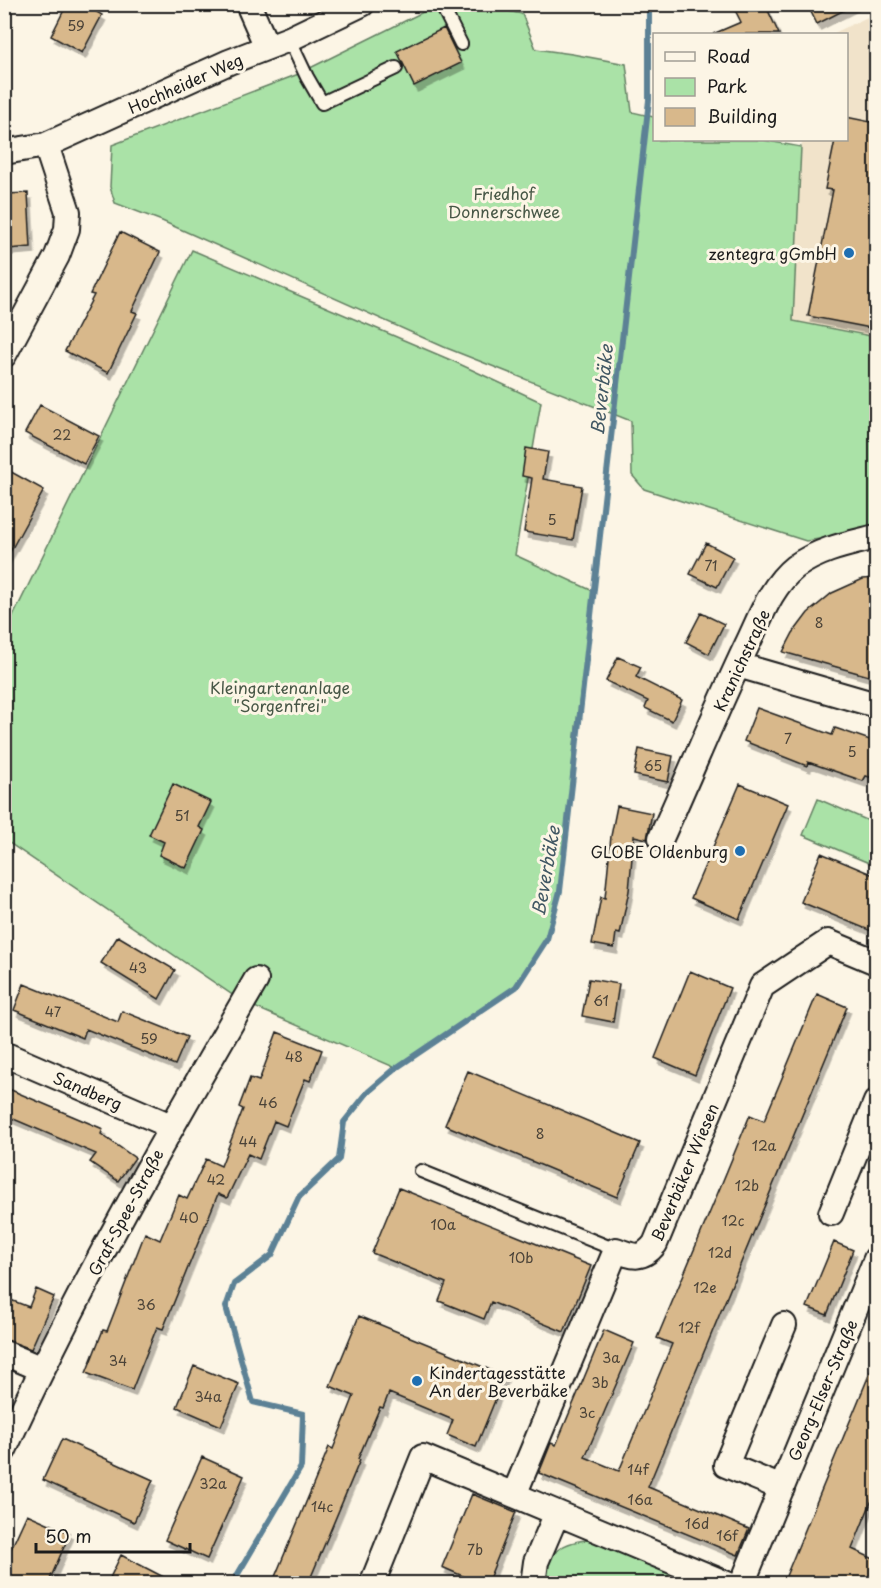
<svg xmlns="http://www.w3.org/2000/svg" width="881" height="1588" font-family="'Playpen Sans',sans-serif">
<defs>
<filter id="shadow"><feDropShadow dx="3.5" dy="6" stdDeviation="0" flood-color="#0004"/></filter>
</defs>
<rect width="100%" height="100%" fill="#fcf5e5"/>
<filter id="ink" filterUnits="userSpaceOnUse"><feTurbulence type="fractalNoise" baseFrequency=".0167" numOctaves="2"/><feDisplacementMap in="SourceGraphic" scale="12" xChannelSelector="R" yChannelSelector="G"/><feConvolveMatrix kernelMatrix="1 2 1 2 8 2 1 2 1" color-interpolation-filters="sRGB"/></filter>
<g filter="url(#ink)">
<path fill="#f1e3ca" d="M 876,13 L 876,337 L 793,322 L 802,140 L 846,140 L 846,34 L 832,34 Z"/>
<path fill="#aae2a7" stroke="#637f62" stroke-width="1.5" d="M 437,5 L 500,5 L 503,10 L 522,14 L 536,49 L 572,54 L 626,64 L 632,112 L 654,117 L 654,140 L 763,140 L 801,147 L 793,321 L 876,337 L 876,516 L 872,531 L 806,541 L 644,489 L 632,475 L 631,421 L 444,347 L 162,221 L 115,203 L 110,187 L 112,145 L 296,75 Z
M 192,250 L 453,361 L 541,402 L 515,555 L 593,591 L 575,737 L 560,891 L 549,935 L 516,987 L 396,1068 L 243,1002 L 5,840 L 4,635 Z
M 818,799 L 876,824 L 876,866 L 803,835 Z
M 588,1540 L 601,1543 L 699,1583 L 543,1584 C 547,1555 558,1542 588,1540 Z"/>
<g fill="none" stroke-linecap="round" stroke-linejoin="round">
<path stroke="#5b8195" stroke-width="6" d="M 232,1584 L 301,1467 L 303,1414 L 253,1402 L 226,1307 L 234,1284 L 272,1255 L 299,1197 L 339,1159 L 344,1122 L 368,1092 L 396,1068 L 516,987 L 547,939 L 560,891 L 649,100 L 649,4"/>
</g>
<path fill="#d8b88b" stroke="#1c1c1c" stroke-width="1.5" filter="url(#shadow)" d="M 67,4 L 83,4 L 102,15 L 82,53 L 51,36 Z
M 732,4 L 765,4 L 779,34 L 713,34 L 741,22 Z
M 807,4 L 856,4 L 817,24 Z
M 444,28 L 461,63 L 414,86 L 397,51 Z
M 846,117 L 876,123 L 876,329 L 808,316 L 833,190 L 825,189 L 835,140 L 846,140 Z
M 28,193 L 31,247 L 8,249 L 6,194 Z
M 120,232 L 160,252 L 132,311 L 137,313 L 108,373 L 65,351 L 94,295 L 90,294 Z
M 40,405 L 99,436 L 84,464 L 25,433 Z
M 526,448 L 548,452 L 543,479 L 582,486 L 573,540 L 524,532 L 532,478 L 522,476 Z
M 4,468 L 44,490 L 4,563 Z
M 706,543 L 733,557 L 717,587 L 690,574 Z
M 876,578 L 876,678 L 783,652 L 793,633 L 808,613 L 832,593 L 863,579 Z
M 701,613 L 724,624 L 709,654 L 686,642 Z
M 618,657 L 641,667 L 636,677 L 682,700 L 672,721 L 645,708 L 648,701 L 606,681 Z
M 757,708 L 832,735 L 835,728 L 876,742 L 876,779 L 866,776 L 863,781 L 808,762 L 807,766 L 744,741 Z
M 639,749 L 673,756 L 668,782 L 634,775 Z
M 173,784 L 211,802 L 199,827 L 204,830 L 186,868 L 159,855 L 164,842 L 149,835 Z
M 740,784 L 788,804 L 739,919 L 691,898 Z
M 617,806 L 652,813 L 647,839 L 634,836 L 629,891 L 620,934 L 616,933 L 614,948 L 592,944 L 601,897 L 605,898 L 611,836 Z
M 821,853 L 876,876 L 876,933 L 801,902 Z
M 118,936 L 175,970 L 159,999 L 101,963 Z
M 690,971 L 730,988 L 695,1075 L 655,1058 Z
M 589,979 L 619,984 L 613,1022 L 582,1016 Z
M 24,984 L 118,1022 L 122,1011 L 187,1037 L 175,1065 L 86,1029 L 83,1038 L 14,1010 Z
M 817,994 L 847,1007 L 648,1487 L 749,1529 L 738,1555 L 539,1473 L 551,1443 L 556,1445 L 604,1330 L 634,1343 L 585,1457 L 619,1471 L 672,1344 L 657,1338 L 717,1195 L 750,1115 L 764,1121 Z
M 277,1032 L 322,1050 L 310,1081 L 305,1079 L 286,1126 L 274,1121 L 259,1159 L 248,1154 L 227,1198 L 218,1194 L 163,1329 L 157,1327 L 132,1390 L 86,1373 L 103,1330 L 107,1331 L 145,1233 L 160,1240 L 179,1195 L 187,1199 L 206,1159 L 221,1166 L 243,1109 L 239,1107 L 250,1078 L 259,1081 Z
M 468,1071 L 640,1143 L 617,1197 L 445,1125 Z
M 4,1087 L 103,1129 L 101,1134 L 135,1158 L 118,1181 L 90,1162 L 96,1154 L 4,1115 Z
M 399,1188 L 591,1266 L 564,1332 L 491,1302 L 484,1319 L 439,1301 L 446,1283 L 372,1253 Z
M 834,1242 L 853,1250 L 827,1315 L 807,1307 Z
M 36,1289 L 54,1297 L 31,1349 L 4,1339 L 4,1308 L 8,1299 L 29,1307 Z
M 359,1316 L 505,1376 L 476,1447 L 447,1435 L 453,1420 L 389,1393 L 383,1408 L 380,1407 L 358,1459 L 360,1460 L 308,1584 L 272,1584 L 329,1447 L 333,1449 L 354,1396 L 330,1386 Z
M 876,1358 L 876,1490 L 852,1549 L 876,1560 L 876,1584 L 804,1584 L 786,1576 Z
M 194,1366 L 239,1384 L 221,1426 L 177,1407 Z
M 62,1439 L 153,1480 L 134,1522 L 43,1480 Z
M 202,1457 L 244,1476 L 207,1559 L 165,1540 Z
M 472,1494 L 516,1512 L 487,1584 L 481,1584 L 442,1567 Z
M 27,1514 L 70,1533 L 48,1584 L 4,1584 L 4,1564 Z
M 121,1555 L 177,1584 L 107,1584 Z"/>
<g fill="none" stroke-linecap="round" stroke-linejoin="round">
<defs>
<path id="lane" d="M 441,4 L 461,44
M 289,39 L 307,77 L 322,103 L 396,68
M 421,1171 L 616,1250"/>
<path id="street" d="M 248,4 L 267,47
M 4,152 L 46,145 L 229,62 L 289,39 L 362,4
M 4,355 L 57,256 L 67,229 L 68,212 L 46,145
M 738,665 L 876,705
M 661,838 C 690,774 717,708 747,645 C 760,618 771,586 795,567 C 820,549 848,544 876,537
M 4,1054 L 171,1126
M 831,1213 L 876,1102
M 4,1353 L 42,1369
M 4,1450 C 78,1288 167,1134 256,980
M 782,1488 L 726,1465 L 784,1325
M 514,1495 L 616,1250 C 634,1257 642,1260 655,1244 L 762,986 L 828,942 L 876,962
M 372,1584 L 423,1457 L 727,1584
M 533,1584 L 536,1562 L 557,1513
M 742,1584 L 876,1259"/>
</defs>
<use href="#lane" stroke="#1c1c1c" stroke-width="16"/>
<use href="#street" stroke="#1c1c1c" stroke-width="28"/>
<use href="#lane" stroke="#fcf5e5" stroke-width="12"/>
<use href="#street" stroke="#fcf5e5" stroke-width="24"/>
</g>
</g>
<g fill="#1f6fb2" stroke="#fcf5e5" stroke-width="2">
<circle cx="849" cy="253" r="6"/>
<circle cx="740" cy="851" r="6"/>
<circle cx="417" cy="1381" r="6"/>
</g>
<g text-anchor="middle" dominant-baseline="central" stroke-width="6" stroke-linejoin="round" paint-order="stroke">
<g font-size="14" fill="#4b4338">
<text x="76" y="25">59</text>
<text x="62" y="434">22</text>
<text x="552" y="519">5</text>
<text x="711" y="565">71</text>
<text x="819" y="622">8</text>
<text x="788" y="738">7</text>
<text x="852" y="751">5</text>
<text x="653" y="765">65</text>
<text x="182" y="815">51</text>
<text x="138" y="967">43</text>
<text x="601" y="1000">61</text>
<text x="53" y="1011">47</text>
<text x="149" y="1038">59</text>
<text x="294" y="1056">48</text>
<text x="268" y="1102">46</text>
<text x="540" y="1133">8</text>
<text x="248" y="1141">44</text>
<text x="764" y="1145">12a</text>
<text x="216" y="1179">42</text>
<text x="747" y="1185">12b</text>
<text x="189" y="1217">40</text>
<text x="733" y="1220">12c</text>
<text x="443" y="1224">10a</text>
<text x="720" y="1252">12d</text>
<text x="521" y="1257">10b</text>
<text x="705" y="1287">12e</text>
<text x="146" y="1304">36</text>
<text x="689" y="1327">12f</text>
<text x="611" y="1357">3a</text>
<text x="118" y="1360">34</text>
<text x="600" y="1382">3b</text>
<text x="208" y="1396">34a</text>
<text x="587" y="1412">3c</text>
<text x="638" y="1469">14f</text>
<text x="213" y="1483">32a</text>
<text x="640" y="1499">16a</text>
<text x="322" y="1506">14c</text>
<text x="697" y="1523">16d</text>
<text x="727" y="1535">16f</text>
<text x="475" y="1549">7b</text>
</g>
<g font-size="16" fill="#1c1c1c" stroke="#fcf5e5">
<text transform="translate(185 83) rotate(-24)">Hochheider Weg</text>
<text transform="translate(741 660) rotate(-65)">Kranichstraße</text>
<text transform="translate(88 1090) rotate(23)">Sandberg</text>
<text transform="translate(684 1172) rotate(-67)">Beverbäker Wiesen</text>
<text transform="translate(125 1212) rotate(-62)">Graf-Spee-Straße</text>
<text transform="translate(822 1390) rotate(-67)">Georg-Elser-Straße</text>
</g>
<g font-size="16" fill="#475746" stroke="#fcf5e5">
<text x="504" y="193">Friedhof<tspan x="504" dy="18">Donnerschwee</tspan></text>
<text x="280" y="687">Kleingartenanlage<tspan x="280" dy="18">"Sorgenfrei"</tspan></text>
</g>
<g font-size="16" fill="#1c1c1c" stroke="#fcf5e5" text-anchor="end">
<text x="837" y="253">zentegra gGmbH</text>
<text x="728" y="851">GLOBE Oldenburg</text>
<text x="429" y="1372" text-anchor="start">Kindertagesstätte<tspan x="429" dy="18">An der Beverbäke</tspan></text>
</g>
<g font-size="18" font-style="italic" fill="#415763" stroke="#fcf5e5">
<text transform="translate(601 390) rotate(-84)">Beverbäke</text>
<text transform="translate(545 871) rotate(-80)">Beverbäke</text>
</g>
</g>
<rect width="881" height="1588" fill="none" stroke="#fcf5e5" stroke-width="24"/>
<rect x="12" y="12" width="857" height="1564" fill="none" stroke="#1c1c1c" stroke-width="2" filter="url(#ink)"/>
<rect x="653" y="33" width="195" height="108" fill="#fcf5e5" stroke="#a29e95" stroke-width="1.5"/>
<rect x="665" y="52" width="30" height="9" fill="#fcf5e5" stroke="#a29e95" stroke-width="1.5"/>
<text x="707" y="63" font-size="18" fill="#1c1c1c">Road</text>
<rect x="665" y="78" width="30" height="18" fill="#aae2a7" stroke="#a29e95" stroke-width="1.5"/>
<text x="707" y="93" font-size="18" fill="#1c1c1c">Park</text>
<rect x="665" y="108" width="30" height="18" fill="#d8b88b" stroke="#a29e95" stroke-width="1.5"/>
<text x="707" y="123" font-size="18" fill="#1c1c1c">Building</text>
<path d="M36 1543v9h154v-9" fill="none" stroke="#1c1c1c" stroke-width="3"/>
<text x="45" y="1543" font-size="18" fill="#1c1c1c" stroke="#fcf5e5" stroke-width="4.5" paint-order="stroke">50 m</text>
</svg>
